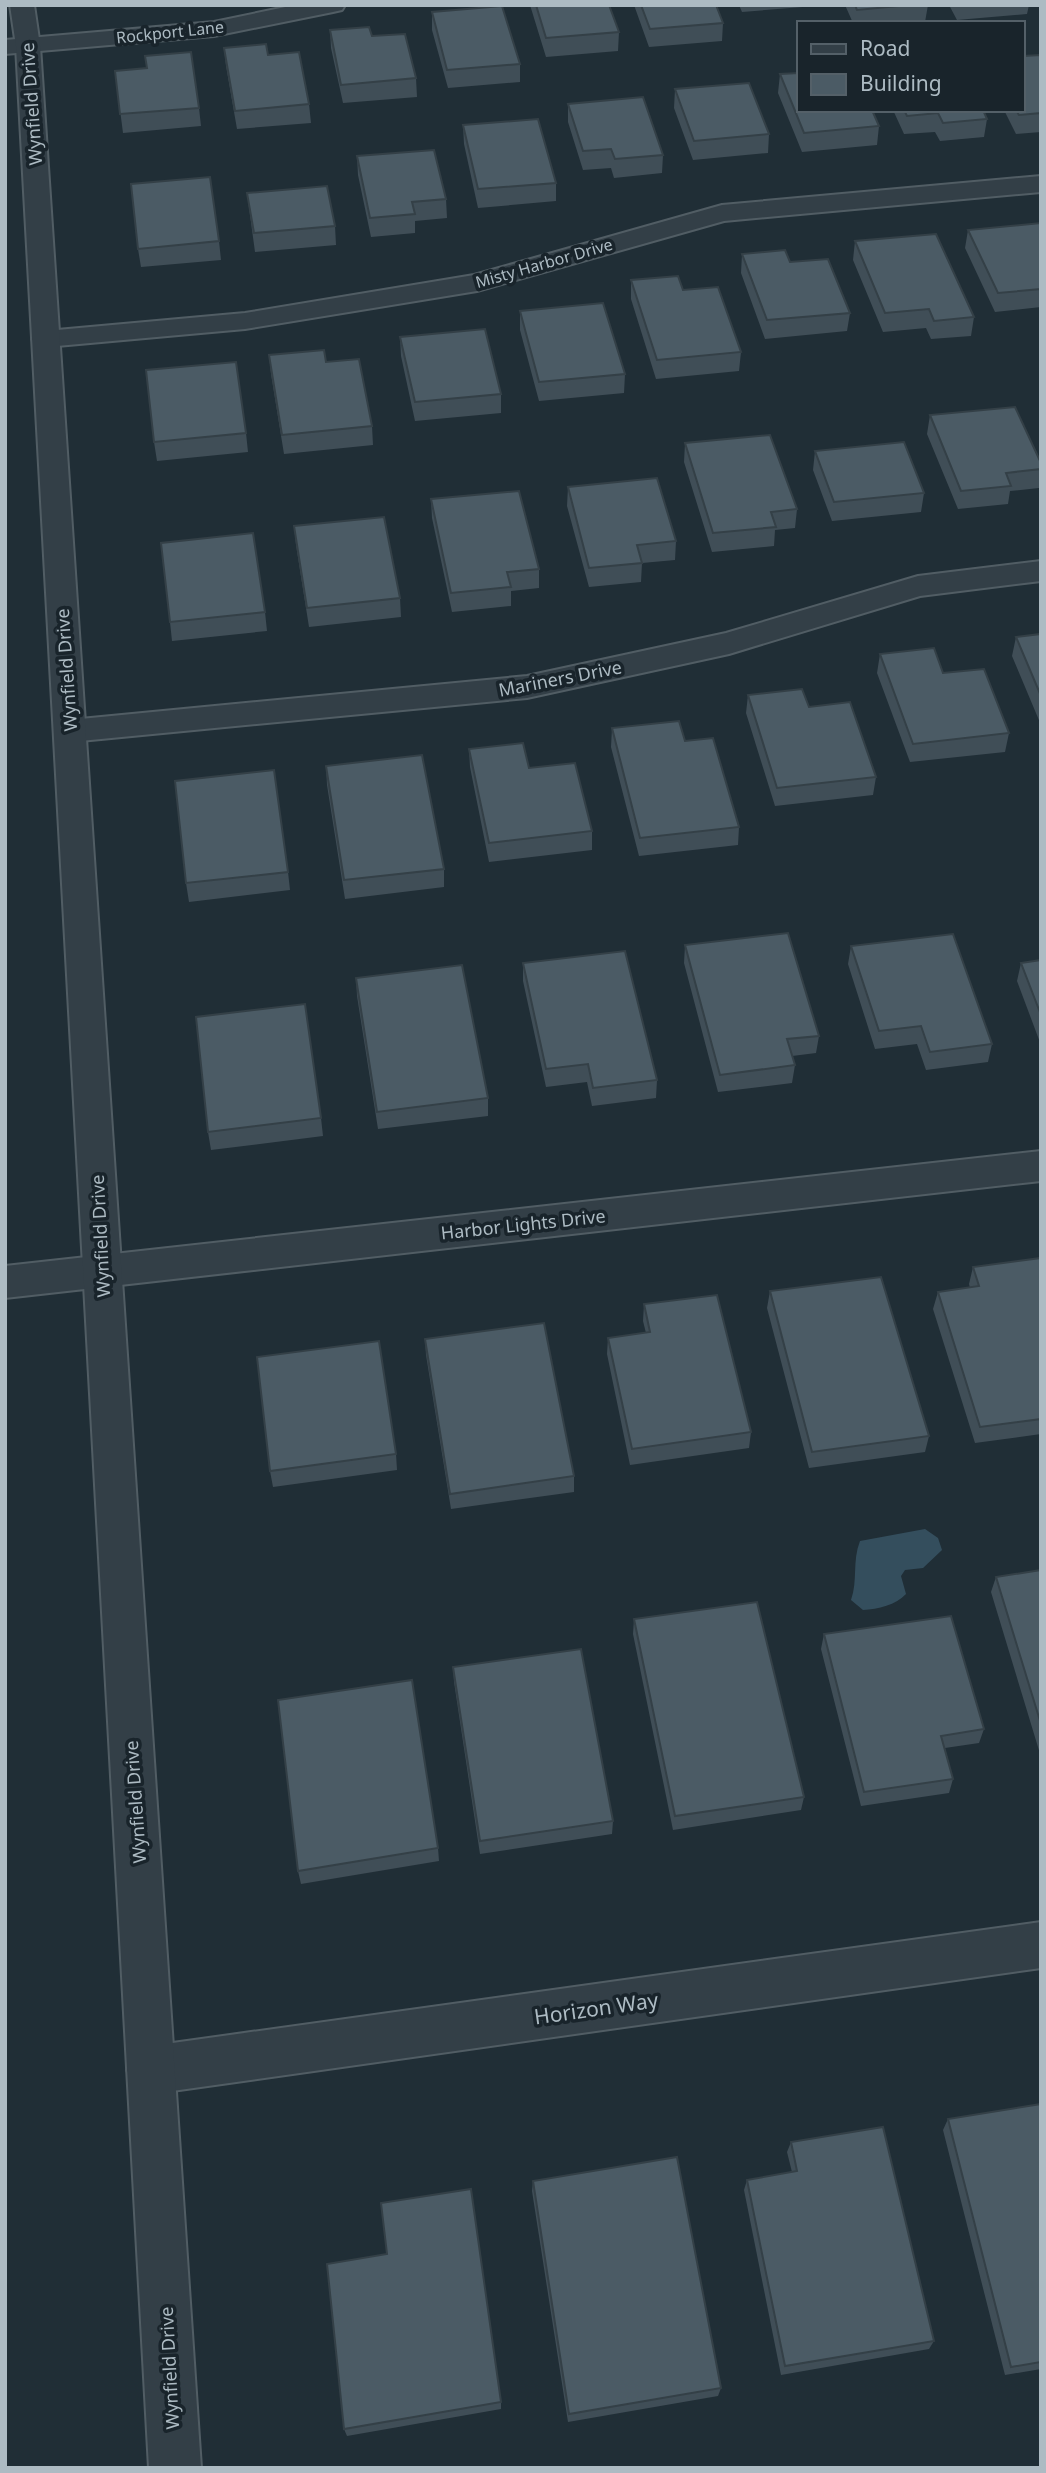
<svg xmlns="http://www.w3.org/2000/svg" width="1046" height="2473" font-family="'Noto Sans',sans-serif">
<rect width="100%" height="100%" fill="#202e36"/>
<path fill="#344e5d" d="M 925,1529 L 938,1538 L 942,1550 L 923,1568 L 905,1570 L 901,1576 L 906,1594 C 896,1605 878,1609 863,1610 L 851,1600 C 858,1581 852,1561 860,1541 Z"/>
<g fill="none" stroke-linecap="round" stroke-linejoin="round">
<defs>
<path id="minor" d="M 295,5 L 345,5 L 342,10 L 333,12 L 214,36 L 5,54 L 5,40 L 214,22 Z
M 1041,176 L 1041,192 L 724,221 L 477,291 L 245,329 L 46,347 L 36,345 L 32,339 L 36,333 L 46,331 L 245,313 L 474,275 L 722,205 Z
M 1041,561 L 1041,581 L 920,596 L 729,654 L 527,698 L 70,742 L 58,739 L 54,731 L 58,723 L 70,720 L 527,676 L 726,633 L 918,576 Z
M 1041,1151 L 1041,1181 L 5,1298 L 5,1266 Z
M 1041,1922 L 1041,1968 L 151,2094 L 134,2087 L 127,2070 L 134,2053 L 151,2046 Z"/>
<path id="tertiary" d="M 10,5 L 34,5 L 40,46 L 201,2468 L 149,2468 L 16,46 Z"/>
</defs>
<use href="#minor" stroke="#515d64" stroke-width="4"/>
<use href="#tertiary" stroke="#515d64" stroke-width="4"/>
<use href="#minor" fill="#333f47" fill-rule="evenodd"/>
<use href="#tertiary" fill="#333f47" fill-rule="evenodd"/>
</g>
<path fill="#404e57" d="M 530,5 L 609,5 L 619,32 L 618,51 L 546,57 Z
M 634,5 L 716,5 L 723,23 L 722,41 L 649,47 Z
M 739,5 L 815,5 L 815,6 L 742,12 Z
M 845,5 L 928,5 L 925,22 L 917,23 L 853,23 Z
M 949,5 L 1029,5 L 1027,14 L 957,20 Z
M 432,12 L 520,64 L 520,82 L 448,88 L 432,30 Z
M 330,30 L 372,36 L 416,78 L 417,97 L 343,103 L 331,48 Z
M 224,48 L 268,55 L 309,104 L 311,123 L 237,129 L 226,66 Z
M 1041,55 L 1041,132 L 1016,134 L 1004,110 L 1023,110 Z
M 115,71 L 199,108 L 201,126 L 123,133 Z
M 780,74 L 879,126 L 877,145 L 802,152 L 778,93 Z
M 675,89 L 769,134 L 768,153 L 693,160 L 674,108 Z
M 568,104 L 663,155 L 662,173 L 614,178 L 611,168 L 583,170 L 568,122 Z
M 893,110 L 983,110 L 987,119 L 984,137 L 940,141 L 935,132 L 904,134 Z
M 463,125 L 556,183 L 556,201 L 478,208 L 464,144 Z
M 357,156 L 446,199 L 447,218 L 415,221 L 415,233 L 371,237 L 358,175 Z
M 247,193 L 335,226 L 336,245 L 255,252 Z
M 1041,223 L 1041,307 L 995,312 L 965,248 L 968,230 Z
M 219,241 L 221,260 L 141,267 L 138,249 Z
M 855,241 L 974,317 L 971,336 L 931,339 L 926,328 L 883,332 L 853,260 Z
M 742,254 L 790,262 L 850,313 L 847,331 L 765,339 L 741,273 Z
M 631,280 L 683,290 L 741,352 L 739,371 L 656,379 L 631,299 Z
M 520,311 L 625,374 L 624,393 L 539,401 L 520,330 Z
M 400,337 L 501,394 L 501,413 L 415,421 L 401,356 Z
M 269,355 L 326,362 L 372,426 L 373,445 L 284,454 L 271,374 Z
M 930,415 L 1041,469 L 1041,481 L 1039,488 L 1010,491 L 1008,504 L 958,509 L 927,434 Z
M 246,433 L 248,452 L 157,461 L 154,442 Z
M 685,443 L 797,509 L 795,528 L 775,530 L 774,546 L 712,552 L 684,462 Z
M 815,451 L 924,493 L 921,512 L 832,521 L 813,470 Z
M 568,487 L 676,541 L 675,560 L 642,563 L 641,582 L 589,587 L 567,506 Z
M 431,499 L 539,569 L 539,588 L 511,591 L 511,606 L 452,612 L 432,518 Z
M 294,526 L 400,598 L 401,617 L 309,627 L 296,545 Z
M 265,612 L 267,631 L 172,641 L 170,622 Z
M 1041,634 L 1041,725 L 1012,656 L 1016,637 Z
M 880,654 L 943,673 L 1009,733 L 1005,752 L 910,762 L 877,673 Z
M 748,695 L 809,707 L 876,777 L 873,795 L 775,806 L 746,713 Z
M 612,728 L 685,741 L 739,827 L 738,845 L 639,856 L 611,747 Z
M 469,749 L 529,768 L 592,831 L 592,850 L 489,862 L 470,767 Z
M 326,766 L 444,869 L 444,887 L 345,899 L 327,785 Z
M 288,872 L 290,890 L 189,902 L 186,883 Z
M 685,945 L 819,1036 L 816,1053 L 792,1056 L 795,1065 L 792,1083 L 718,1092 L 684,963 Z
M 851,946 L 992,1044 L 988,1062 L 926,1070 L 917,1044 L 875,1049 L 848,964 Z
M 1041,960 L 1041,1045 L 1017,981 L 1021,963 Z
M 523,963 L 657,1080 L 656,1098 L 592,1106 L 587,1082 L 546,1087 L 523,981 Z
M 356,978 L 488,1098 L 488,1116 L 378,1129 L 357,996 Z
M 321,1118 L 323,1136 L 211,1150 L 208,1132 Z
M 1041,1258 L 1041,1434 L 975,1443 L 933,1309 L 938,1292 L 970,1288 L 969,1284 L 973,1267 Z
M 770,1291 L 929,1436 L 925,1452 L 809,1468 L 767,1308 Z
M 644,1304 L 751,1432 L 749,1448 L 630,1465 L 607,1354 L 608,1338 L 646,1333 L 643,1321 Z
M 425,1339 L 574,1476 L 574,1492 L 451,1509 L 426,1355 Z
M 396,1454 L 397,1470 L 273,1487 L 270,1471 Z
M 1041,1570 L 1041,1757 L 991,1592 L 996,1577 Z
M 634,1619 L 804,1797 L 801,1810 L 673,1830 L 633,1634 Z
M 824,1634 L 984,1729 L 979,1743 L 945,1748 L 953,1779 L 949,1793 L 861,1806 L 821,1649 Z
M 453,1667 L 613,1821 L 612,1834 L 480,1854 L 454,1682 Z
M 438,1848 L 439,1861 L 301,1884 L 298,1871 Z
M 1041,2104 L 1041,2369 L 1005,2375 L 943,2130 L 948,2119 Z
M 791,2142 L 934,2341 L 929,2349 L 781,2375 L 744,2190 L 747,2180 L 792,2172 L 787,2152 Z
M 533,2181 L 721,2388 L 718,2396 L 568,2422 L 532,2191 Z
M 387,2254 L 501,2402 L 501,2409 L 347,2436 L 344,2429 Z"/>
<path fill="#4b5b65" stroke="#344047" stroke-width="2" d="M 536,5 L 609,5 L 619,32 L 546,38 Z
M 641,5 L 716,5 L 723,23 L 650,29 Z
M 855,5 L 909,5 L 857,10 Z
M 502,6 L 520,64 L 447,70 L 432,12 Z
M 369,27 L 372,36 L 405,34 L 416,78 L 341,85 L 330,30 Z
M 266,44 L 268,55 L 299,52 L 309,104 L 235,111 L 224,48 Z
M 191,52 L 199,108 L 120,114 L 115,71 L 147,68 L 145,56 Z
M 1041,55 L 1041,113 L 1019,115 L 1016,110 L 1023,110 L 1023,56 Z
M 799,73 L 799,110 L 872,110 L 879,126 L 804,133 L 780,74 Z
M 749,83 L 769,134 L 694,141 L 675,89 Z
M 643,97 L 663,155 L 615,159 L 611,149 L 583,151 L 568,104 Z
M 904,110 L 983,110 L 987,119 L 943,123 L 938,113 L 907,116 Z
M 538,119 L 556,183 L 478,189 L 463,125 Z
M 434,150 L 446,199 L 412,202 L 415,214 L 370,218 L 357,156 Z
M 210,177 L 219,241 L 138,249 L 131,184 Z
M 327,186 L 335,226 L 254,233 L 247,193 Z
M 1041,223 L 1041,289 L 998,293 L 968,230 Z
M 936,234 L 974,317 L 934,321 L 929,309 L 885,313 L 855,241 Z
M 785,250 L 790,262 L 828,259 L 850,313 L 767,320 L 742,254 Z
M 678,276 L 683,290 L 718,287 L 741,352 L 657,360 L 631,280 Z
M 603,303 L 625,374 L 539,382 L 520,311 Z
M 485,329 L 501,394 L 415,402 L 400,337 Z
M 324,350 L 326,362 L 359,359 L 372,426 L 282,435 L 269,355 Z
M 236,362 L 246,433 L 154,442 L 146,370 Z
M 1015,407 L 1041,463 L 1041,469 L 1006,473 L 1011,486 L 961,491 L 930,415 Z
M 770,435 L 797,509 L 771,512 L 776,527 L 713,533 L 685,443 Z
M 904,442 L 924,493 L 834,502 L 815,451 Z
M 657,478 L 676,541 L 637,545 L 642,563 L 589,568 L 568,487 Z
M 519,491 L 539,569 L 507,572 L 511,587 L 451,593 L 431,499 Z
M 384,517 L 400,598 L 307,608 L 294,526 Z
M 253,533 L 265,612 L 170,622 L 161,543 Z
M 1041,634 L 1041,696 L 1016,637 Z
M 934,648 L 943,673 L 984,669 L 1009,733 L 913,744 L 880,654 Z
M 802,689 L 809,707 L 850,702 L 876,777 L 777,788 L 748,695 Z
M 679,721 L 685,741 L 713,738 L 739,827 L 640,838 L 612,728 Z
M 523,743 L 529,768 L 575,763 L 592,831 L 489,843 L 469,749 Z
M 422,755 L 444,869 L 344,880 L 326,766 Z
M 274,770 L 288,872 L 186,883 L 175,781 Z
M 788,933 L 819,1036 L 787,1039 L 795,1065 L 720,1075 L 685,945 Z
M 953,934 L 992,1044 L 930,1052 L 921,1026 L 879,1031 L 851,946 Z
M 625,951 L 657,1080 L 593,1088 L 588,1064 L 546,1069 L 523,963 Z
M 1041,960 L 1041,1015 L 1021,963 Z
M 462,965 L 488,1098 L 377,1112 L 356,978 Z
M 305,1004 L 321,1118 L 208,1132 L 196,1017 Z
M 1041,1258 L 1041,1419 L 980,1427 L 938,1292 L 979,1286 L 973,1267 Z
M 881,1277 L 929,1436 L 812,1452 L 770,1291 Z
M 717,1295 L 751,1432 L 632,1449 L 608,1338 L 650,1332 L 644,1304 Z
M 544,1323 L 574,1476 L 450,1494 L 425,1339 Z
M 379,1341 L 396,1454 L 270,1471 L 257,1357 Z
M 1041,1570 L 1041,1724 L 996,1577 Z
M 757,1602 L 804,1797 L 675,1816 L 634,1619 Z
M 951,1616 L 984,1729 L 941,1736 L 953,1779 L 864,1792 L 824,1634 Z
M 581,1649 L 613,1821 L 480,1841 L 453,1667 Z
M 412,1680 L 438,1848 L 298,1871 L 278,1700 Z
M 1041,2104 L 1041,2362 L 1011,2367 L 948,2119 Z
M 883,2127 L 934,2341 L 785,2366 L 747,2180 L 797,2171 L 791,2142 Z
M 677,2157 L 721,2388 L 569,2414 L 533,2181 Z
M 471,2189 L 501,2402 L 344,2429 L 327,2264 L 387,2254 L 381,2203 Z"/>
<g text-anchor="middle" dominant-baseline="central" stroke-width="7" stroke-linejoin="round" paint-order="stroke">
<g font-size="16" fill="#adbbc3" stroke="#19242b">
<text transform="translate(170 32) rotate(-6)">Rockport Lane</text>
<text transform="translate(544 263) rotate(-16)">Misty Harbor Drive</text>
</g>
<g font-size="18" fill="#adbbc3" stroke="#19242b">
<text transform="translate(31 104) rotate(-94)">Wynfield Drive</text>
<text transform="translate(66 670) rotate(-94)">Wynfield Drive</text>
<text transform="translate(560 678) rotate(-11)">Mariners Drive</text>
<text transform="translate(523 1224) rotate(-6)">Harbor Lights Drive</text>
<text transform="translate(100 1236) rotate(-93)">Wynfield Drive</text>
<text transform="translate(135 1802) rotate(-94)">Wynfield Drive</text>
<text transform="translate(169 2368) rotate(-93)">Wynfield Drive</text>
</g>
<g font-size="21" fill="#adbbc3" stroke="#19242b">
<text transform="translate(596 2008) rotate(-8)">Horizon Way</text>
</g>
</g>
<rect width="1046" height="2473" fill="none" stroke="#adbbc3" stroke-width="14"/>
<rect x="797" y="21" width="228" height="91" fill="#19242b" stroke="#546068" stroke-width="2"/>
<rect x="811" y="44" width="35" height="10" fill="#333f47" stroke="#546068" stroke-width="2"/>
<text x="860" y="56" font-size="21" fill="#adbbc3">Road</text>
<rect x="811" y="74" width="35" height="21" fill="#4b5b65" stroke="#546068" stroke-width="2"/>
<text x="860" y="91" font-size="21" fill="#adbbc3">Building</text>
</svg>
